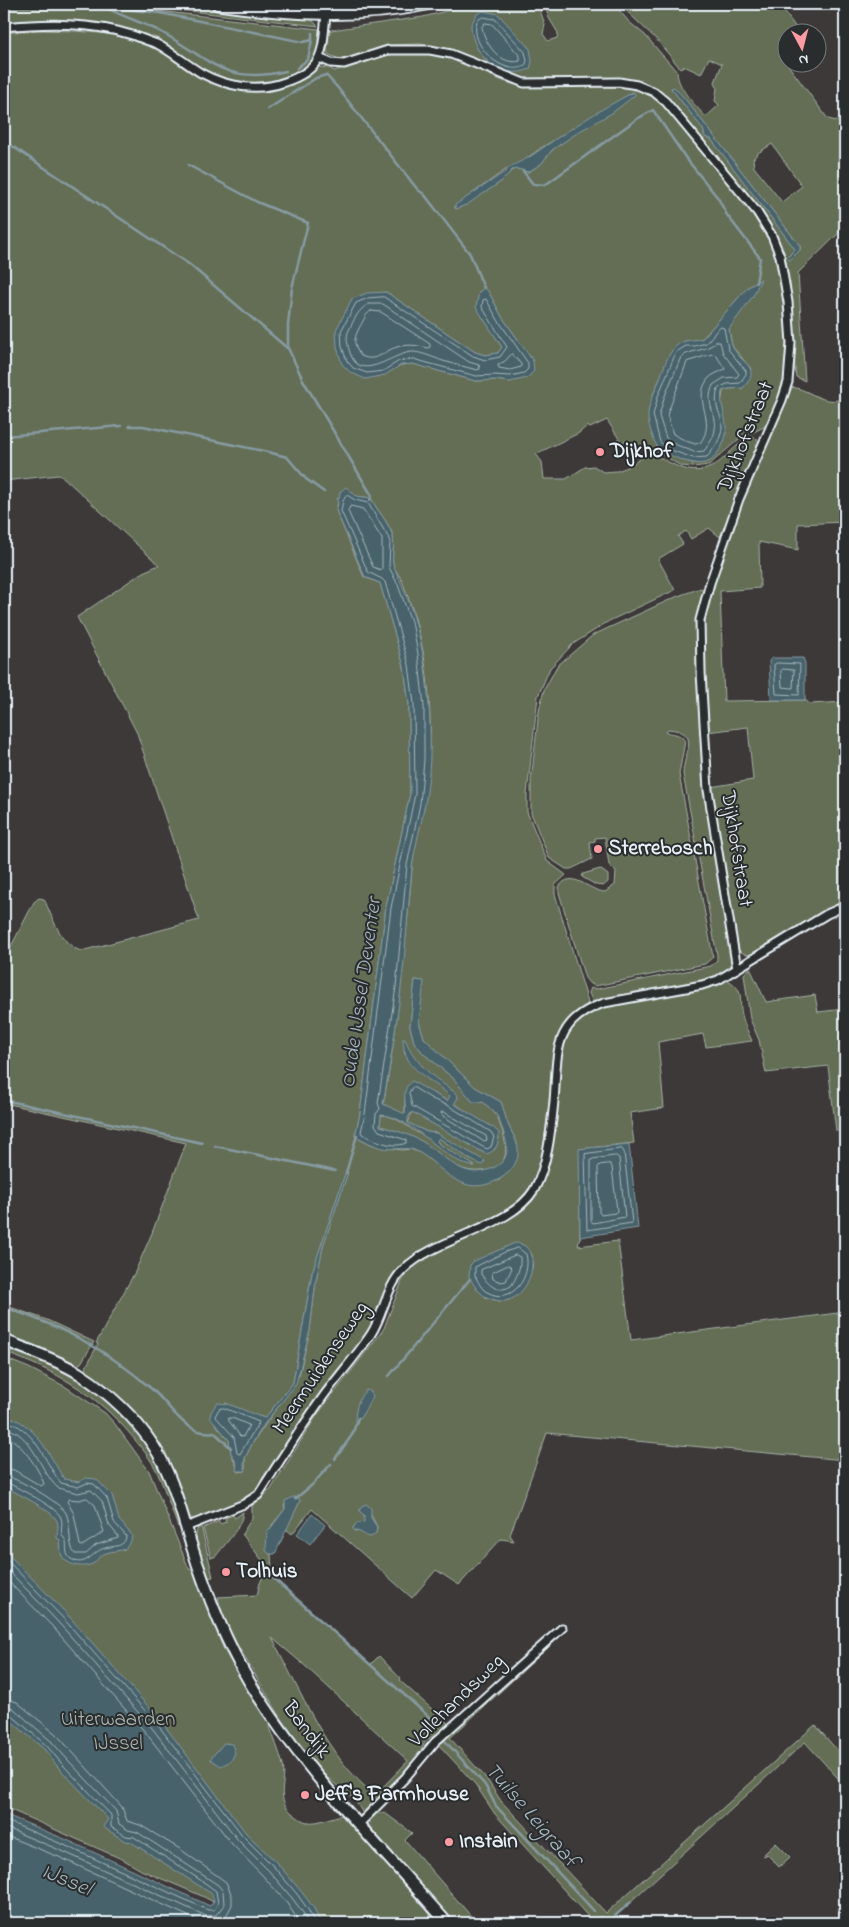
<svg xmlns="http://www.w3.org/2000/svg" width="849" height="1927" font-family="'Indie Flower',sans-serif">
<rect width="100%" height="100%" fill="#3d3939"/>
<filter id="ink" filterUnits="userSpaceOnUse"><feTurbulence type="fractalNoise" baseFrequency=".02" numOctaves="2"/><feDisplacementMap in="SourceGraphic" scale="10" xChannelSelector="R" yChannelSelector="G"/><feConvolveMatrix kernelMatrix="1 2 1 2 8 2 1 2 1" color-interpolation-filters="sRGB"/></filter>
<g filter="url(#ink)">
<path fill="#646e54" stroke="#a6b0a6" fill-rule="evenodd" d="M 94,4 L 319,29 L 317,56 L 310,67 L 295,75 L 279,81 L 257,84 L 242,83 L 208,73 L 184,59 L 121,29 L 4,25 L 4,5 Z
M 129,4 L 178,4 L 279,17 L 311,19 L 318,26 Z
M 473,4 L 538,4 L 545,25 L 543,34 L 548,41 L 557,38 L 558,33 L 549,18 L 544,4 L 614,4 L 629,22 L 645,35 L 677,72 C 678,89 695,105 706,117 L 719,105 L 715,101 L 717,88 L 715,82 L 722,64 L 709,58 L 701,74 L 684,66 L 680,68 L 655,38 L 619,4 L 779,4 L 799,32 L 786,32 L 786,62 L 790,63 L 788,65 L 828,119 L 845,123 L 845,227 L 798,273 L 805,381 L 796,377 L 795,371 C 793,324 793,274 774,230 L 718,159 L 659,92 L 650,86 L 629,80 L 521,80 L 461,54 L 420,44 L 389,45 L 354,58 L 340,59 L 329,55 L 327,51 L 329,33 L 331,30 L 423,17 ZM 520,38 L 530,49 L 505,72 L 488,63 L 475,45 ZM 671,88 L 685,99 L 800,246 L 800,250 L 787,258 L 795,249 L 711,139 L 705,137 L 703,129 ZM 772,144 L 802,186 L 782,202 L 754,167 L 753,159 L 758,153 Z
M 37,30 C 76,31 120,31 157,47 C 177,56 194,71 212,81 C 246,100 291,90 319,67 L 330,68 L 334,71 C 380,56 414,43 462,62 C 479,69 496,80 513,84 C 557,95 602,75 644,92 C 665,99 695,137 709,154 C 728,180 752,205 767,233 C 786,266 786,311 786,347 C 786,358 788,370 785,381 C 781,397 772,412 766,426 L 739,439 L 709,465 L 693,467 L 681,466 L 651,448 L 641,449 L 636,452 L 626,441 L 621,442 L 607,420 L 590,428 L 587,426 L 579,433 L 536,454 L 542,462 L 544,479 L 566,479 L 585,467 L 594,466 L 603,472 L 617,471 L 628,467 L 646,455 L 652,453 C 679,468 699,482 725,457 C 734,448 741,441 753,437 L 761,442 L 720,537 L 709,528 L 691,539 L 686,531 L 678,536 L 683,544 L 658,559 L 675,590 L 609,621 L 573,644 L 550,668 L 538,696 L 527,794 L 527,812 L 547,861 L 566,875 L 555,885 L 555,894 L 588,1002 L 586,1008 L 575,1016 L 555,1053 L 543,1151 L 540,1167 L 528,1192 L 513,1208 L 496,1218 L 410,1262 L 368,1334 L 320,1396 L 257,1494 L 240,1503 L 196,1520 L 191,1518 L 186,1513 L 136,1416 L 112,1391 L 87,1372 L 86,1367 L 98,1344 L 96,1343 L 135,1272 L 152,1233 L 186,1143 L 4,1103 L 4,960 L 34,902 L 39,898 L 44,899 C 53,918 60,944 81,951 L 199,920 L 137,733 L 77,617 L 143,572 L 159,565 L 63,477 L 58,475 L 4,481 L 4,33 ZM 633,92 L 552,150 L 541,164 L 528,172 L 518,169 L 512,170 L 502,181 L 459,208 L 455,208 L 455,206 L 508,168 L 519,164 L 541,148 ZM 760,280 L 729,329 L 732,346 L 751,369 L 743,388 L 728,389 L 723,391 L 721,404 L 723,411 L 704,463 L 692,463 L 679,459 L 653,395 L 661,376 L 685,341 L 694,341 L 703,338 L 747,288 ZM 488,291 L 502,317 L 533,361 L 510,382 L 495,380 L 476,381 L 413,364 L 401,365 L 346,313 L 352,299 L 386,292 L 475,352 L 485,355 L 498,353 L 502,347 L 477,307 ZM 356,496 L 371,498 C 377,511 387,520 392,533 C 396,544 390,556 394,567 C 396,572 401,577 403,583 C 408,597 414,612 417,626 C 429,669 432,717 429,761 C 427,798 415,833 412,869 C 405,948 398,1027 383,1105 L 405,1115 L 405,1097 L 422,1088 L 448,1101 L 451,1096 L 403,1051 C 414,1054 414,1059 421,1066 C 431,1076 442,1084 453,1091 L 454,1104 L 460,1107 L 499,1138 L 495,1149 L 486,1154 L 412,1111 L 408,1123 L 427,1132 L 437,1133 L 471,1160 L 439,1138 L 437,1141 L 439,1144 L 474,1166 C 454,1162 444,1148 427,1138 C 424,1135 420,1134 416,1132 C 405,1125 396,1116 381,1115 L 380,1126 C 394,1130 410,1135 423,1142 C 442,1154 455,1173 480,1171 C 508,1170 509,1152 502,1130 C 500,1126 499,1120 497,1116 C 494,1111 487,1106 483,1102 L 473,1102 L 453,1078 L 424,1054 L 414,1042 L 410,1026 L 415,980 L 423,981 L 419,1022 L 424,1038 L 475,1087 L 501,1102 L 507,1122 L 517,1143 L 515,1163 L 507,1173 L 498,1181 L 452,1177 L 421,1153 L 410,1149 L 402,1150 L 373,1145 L 355,1136 L 360,1114 L 386,907 L 410,794 L 409,704 L 404,666 L 380,583 L 364,577 L 336,510 L 339,499 ZM 346,1171 L 348,1172 L 323,1246 L 316,1280 L 310,1330 L 299,1375 L 252,1444 L 245,1458 L 245,1471 L 239,1472 L 231,1453 L 229,1440 L 215,1424 L 225,1403 L 254,1415 L 265,1418 L 293,1383 L 312,1273 Z
M 790,387 C 812,389 822,407 845,398 L 845,522 L 798,524 L 798,550 L 759,542 L 760,588 L 720,591 L 724,701 L 805,700 L 810,704 L 845,702 L 845,902 L 751,954 L 747,955 L 739,951 L 737,947 L 710,787 L 753,780 L 748,727 L 707,732 L 703,635 L 706,614 L 730,532 Z
M 701,588 L 705,590 L 700,608 L 705,780 L 733,960 L 726,971 L 708,981 L 593,1003 L 589,993 L 591,988 L 597,989 L 711,966 L 717,960 L 717,955 L 683,774 C 683,753 703,732 668,729 L 665,732 C 673,734 680,733 685,741 L 679,774 L 713,957 L 705,964 L 595,986 L 589,983 L 585,978 L 559,893 L 559,887 C 572,868 588,891 605,892 L 615,885 L 616,872 L 609,865 L 605,837 L 595,838 L 595,841 L 590,842 L 592,859 L 571,869 L 566,869 L 549,858 L 531,813 L 531,781 L 539,711 L 544,690 L 557,666 L 593,635 L 678,596 Z
M 600,869 L 608,875 L 608,882 L 603,886 L 596,885 L 582,877 L 583,874 Z
M 750,968 L 766,1002 L 815,995 L 818,1012 L 845,1009 L 845,1130 L 836,1131 L 828,1066 L 766,1073 L 759,1040 L 750,1019 L 744,974 Z
M 725,978 C 746,991 738,995 742,1015 C 744,1024 748,1032 752,1041 L 706,1047 L 703,1034 L 658,1042 L 664,1108 L 630,1113 L 634,1143 L 580,1149 L 580,1237 L 578,1246 L 618,1241 L 631,1340 L 845,1312 L 845,1460 L 547,1433 L 510,1535 L 514,1541 L 501,1539 L 459,1585 L 436,1570 L 412,1598 L 312,1509 L 292,1534 L 286,1529 L 300,1501 L 284,1505 L 285,1509 L 272,1525 L 269,1554 L 271,1554 L 272,1568 L 276,1580 L 370,1665 L 379,1656 L 400,1678 L 399,1680 L 450,1725 C 436,1739 422,1733 420,1759 L 372,1813 L 363,1814 C 360,1809 357,1802 352,1798 C 342,1789 330,1781 321,1771 C 293,1739 271,1702 250,1666 C 237,1644 222,1622 218,1597 L 257,1595 L 260,1583 L 267,1567 L 242,1534 L 252,1518 L 252,1505 L 261,1499 L 271,1489 L 317,1415 L 380,1334 L 384,1328 L 402,1281 L 409,1270 L 420,1261 L 461,1238 L 504,1221 L 517,1213 L 535,1193 L 545,1170 L 562,1045 C 574,1023 582,1014 605,1005 ZM 519,1243 C 522,1245 527,1247 529,1250 C 541,1264 522,1294 508,1300 C 501,1303 492,1299 485,1297 ZM 359,1510 L 371,1515 L 377,1527 L 376,1533 L 366,1536 L 363,1532 L 355,1531 L 353,1528 L 356,1524 L 362,1523 L 365,1520 L 364,1515 ZM 272,1638 L 303,1664 L 408,1761 L 375,1795 C 326,1757 301,1692 272,1638 Z
M 4,1305 L 47,1320 L 94,1342 L 81,1363 L 77,1365 L 4,1334 Z
M 4,1343 C 20,1349 38,1355 54,1363 C 89,1382 126,1411 149,1444 C 165,1468 172,1499 181,1526 L 178,1527 C 170,1507 164,1485 154,1466 C 148,1455 139,1445 131,1435 C 94,1392 57,1372 4,1352 Z
M 4,1358 L 29,1368 L 66,1387 L 105,1413 L 115,1424 L 149,1471 L 189,1569 L 196,1571 L 212,1620 L 224,1650 L 261,1712 L 271,1722 L 269,1725 C 274,1738 279,1751 283,1765 C 287,1784 274,1798 293,1814 C 297,1817 302,1821 307,1822 C 319,1824 332,1816 344,1815 C 371,1844 419,1888 434,1923 L 254,1923 L 202,1896 L 141,1870 L 124,1860 L 4,1807 Z
M 243,1512 C 242,1527 225,1544 216,1556 L 211,1558 L 203,1528 L 219,1521 L 220,1524 L 226,1522 L 225,1518 L 233,1515 L 235,1518 Z
M 201,1526 L 213,1577 L 207,1578 C 203,1564 191,1541 198,1528 Z
M 564,1633 L 450,1738 L 486,1778 L 501,1801 L 606,1913 L 815,1725 L 845,1759 L 845,1786 L 805,1742 L 607,1923 L 594,1923 L 495,1814 L 475,1784 L 437,1743 L 558,1635 Z
M 376,1813 L 385,1813 L 412,1833 L 405,1840 L 477,1923 L 454,1923 L 371,1831 L 369,1827 L 370,1818 Z
M 776,1843 L 790,1857 L 779,1867 L 767,1854 L 765,1856 L 763,1855 Z"/>
<path fill="#47626b" stroke="#879ba3" d="M 483,11 L 498,14 L 530,49 L 532,61 L 530,69 C 501,82 471,54 471,25 L 477,14 Z
M 674,87 L 685,99 L 800,246 L 800,250 L 790,260 L 787,258 L 795,249 L 711,139 L 705,137 L 703,129 L 671,88 Z
M 634,92 L 635,95 L 612,113 L 580,131 L 552,150 L 541,164 L 528,172 L 518,169 L 512,170 L 502,181 L 468,204 L 456,209 L 455,205 L 505,172 C 511,164 522,162 531,156 C 564,133 598,110 634,92 Z
M 761,279 L 753,296 L 729,329 C 730,334 730,340 732,345 C 739,364 764,366 743,388 L 728,389 L 722,391 C 719,412 733,425 722,446 C 720,450 714,459 710,461 C 698,469 666,456 657,446 C 653,440 647,421 648,414 C 649,403 655,391 659,381 C 665,366 668,347 685,341 C 690,340 697,340 703,338 L 747,288 Z
M 484,288 L 488,291 L 502,317 L 533,361 L 534,371 L 527,378 L 510,382 L 495,380 L 476,381 L 413,364 L 401,365 L 385,375 L 365,379 L 350,372 L 342,364 L 337,347 L 336,330 L 352,299 L 367,293 L 386,292 L 475,352 L 485,355 L 498,353 L 502,347 L 476,307 L 479,292 Z
M 346,487 L 356,496 L 371,498 C 377,511 387,520 392,534 C 396,544 390,557 394,567 C 410,601 420,631 425,668 C 431,712 433,760 425,804 C 421,825 415,846 412,867 C 408,908 406,948 401,988 C 396,1027 390,1066 383,1104 L 405,1114 C 407,1102 400,1090 412,1081 L 447,1101 L 450,1096 C 429,1076 404,1072 403,1039 L 405,1039 C 416,1066 434,1077 457,1094 L 458,1098 L 454,1104 L 494,1128 L 499,1133 C 499,1143 496,1152 486,1154 L 412,1112 L 408,1117 L 408,1123 L 427,1132 L 436,1133 L 485,1161 L 482,1165 L 471,1160 L 439,1138 L 437,1141 L 439,1144 L 475,1166 C 452,1168 411,1115 381,1115 L 380,1126 C 394,1130 409,1134 423,1142 C 446,1156 464,1183 495,1167 C 502,1163 507,1158 507,1149 C 507,1140 501,1124 497,1116 C 494,1111 487,1106 483,1102 L 473,1102 L 453,1078 L 424,1054 L 414,1042 L 410,1026 L 415,980 L 424,981 L 419,1022 L 424,1038 L 475,1087 L 501,1102 C 504,1109 505,1117 508,1124 C 511,1132 517,1140 518,1149 C 521,1173 486,1192 465,1184 C 445,1178 433,1158 414,1150 C 406,1147 393,1150 383,1148 C 373,1146 364,1140 355,1136 L 360,1114 L 386,907 L 410,794 L 409,704 L 404,666 L 380,583 L 365,577 L 336,510 L 338,505 L 337,498 L 339,499 L 340,492 Z
M 772,658 L 803,658 L 805,663 L 805,700 L 772,700 L 771,698 L 769,661 Z
M 629,1144 L 638,1228 L 580,1237 L 579,1149 Z
M 346,1171 L 348,1172 L 323,1246 L 316,1280 L 310,1330 L 296,1384 L 265,1423 L 252,1444 L 245,1458 L 244,1465 L 246,1471 L 236,1471 L 237,1464 L 231,1453 L 229,1440 L 210,1417 L 211,1412 L 217,1403 C 234,1403 249,1414 265,1418 L 293,1383 L 312,1273 Z
M 515,1243 C 548,1244 529,1310 495,1300 C 490,1298 484,1297 481,1293 C 476,1289 473,1283 469,1277 L 470,1265 L 474,1261 Z
M 366,1390 L 371,1392 L 373,1397 L 361,1417 L 355,1421 C 356,1408 357,1399 366,1390 Z
M 4,1416 C 35,1421 49,1455 64,1479 L 79,1482 L 86,1478 L 96,1479 L 112,1495 L 119,1520 L 132,1535 L 131,1541 L 125,1549 C 119,1551 112,1551 106,1553 C 100,1555 98,1559 94,1563 C 85,1569 67,1566 62,1556 C 60,1552 61,1545 60,1540 L 57,1538 C 57,1531 60,1523 55,1518 C 48,1508 16,1493 4,1486 Z
M 293,1497 L 299,1498 L 300,1501 L 275,1554 L 269,1554 L 266,1550 L 267,1533 L 285,1509 L 285,1501 Z
M 366,1504 L 371,1508 L 371,1518 L 377,1527 L 376,1533 L 371,1537 C 365,1537 362,1531 355,1531 L 353,1528 L 356,1524 L 364,1522 L 364,1515 L 359,1511 L 362,1506 Z
M 312,1514 L 325,1525 L 310,1544 L 297,1534 Z
M 4,1550 L 66,1613 L 161,1721 L 246,1833 L 277,1863 L 300,1890 L 314,1908 L 320,1923 L 4,1923 L 4,1814 L 67,1840 L 210,1906 L 214,1901 L 212,1894 L 131,1842 L 125,1841 L 103,1827 L 108,1819 L 58,1767 L 44,1749 L 4,1715 Z
M 224,1743 L 232,1744 L 235,1753 L 231,1761 L 221,1766 L 210,1759 Z"/>
<g fill="none" stroke-linecap="round" stroke-linejoin="round">
<path stroke="#a8b8c0" stroke-width="1" d="M 483,17 L 495,19 L 525,52 L 527,61 L 525,66 C 503,77 468,45 477,21 Z
M 485,23 L 492,24 L 520,56 L 520,61 C 501,66 485,45 482,27 Z
M 384,297 L 473,356 L 485,360 L 500,357 L 507,347 L 482,307 L 483,300 L 486,299 L 498,320 L 528,363 L 528,369 L 524,373 L 510,376 L 494,375 L 476,376 L 413,359 L 399,361 L 383,371 L 367,373 L 353,368 L 347,361 L 342,347 L 341,331 L 356,303 L 368,298 Z
M 369,304 L 383,304 L 469,362 L 479,365 L 480,369 L 477,370 C 466,367 454,364 443,361 C 434,358 424,353 414,352 C 394,351 361,385 350,353 C 348,346 345,337 349,330 C 354,320 358,309 369,304 Z
M 371,311 L 381,312 L 430,344 L 430,347 L 428,348 C 417,345 408,344 397,347 C 383,351 377,363 361,356 C 350,342 356,334 363,321 C 366,316 366,314 371,311 Z
M 720,327 L 724,328 L 728,349 L 746,371 L 746,374 L 740,383 L 727,384 L 718,388 C 712,409 723,413 722,428 C 721,439 714,449 707,457 L 693,458 L 668,449 L 660,442 L 653,415 L 658,396 L 676,352 L 686,346 L 695,346 L 706,343 Z
M 716,342 L 720,342 L 723,353 L 739,374 L 737,377 L 724,378 L 713,385 C 704,406 718,414 715,429 C 714,438 709,444 704,451 L 694,452 L 672,443 L 666,438 L 659,416 L 664,398 L 681,357 C 692,349 705,352 716,342 Z
M 512,354 L 521,364 L 521,367 L 510,370 L 499,368 L 498,365 L 505,361 Z
M 713,354 L 716,355 L 725,369 C 720,372 712,374 708,379 C 691,401 718,420 700,443 L 695,444 L 686,441 L 673,434 L 667,415 L 687,362 Z
M 347,495 L 355,500 L 368,503 L 388,537 L 390,542 L 389,567 L 398,585 L 413,627 L 418,654 L 424,706 L 424,760 L 420,804 L 407,865 L 396,987 L 378,1103 L 380,1109 L 376,1114 L 375,1125 L 379,1131 L 406,1140 L 406,1143 C 392,1149 375,1140 362,1134 L 361,1132 L 365,1114 L 391,908 L 415,794 L 414,704 L 409,665 L 385,582 L 382,579 L 368,572 L 341,511 L 343,501 Z
M 351,506 L 363,509 L 382,539 L 382,568 L 381,570 L 373,567 L 348,511 Z
M 777,663 L 800,664 L 799,695 L 776,694 L 774,665 Z
M 783,669 L 794,670 L 793,688 L 782,687 L 781,671 Z
M 413,1087 L 432,1099 L 449,1106 L 491,1132 L 494,1137 L 491,1147 L 487,1149 L 481,1146 L 412,1106 L 409,1093 Z
M 444,1112 L 486,1136 L 487,1140 L 483,1141 L 443,1116 L 441,1113 Z
M 622,1149 L 624,1152 L 632,1223 L 587,1230 L 585,1154 Z
M 616,1156 L 619,1158 L 625,1217 L 593,1223 L 591,1221 L 591,1160 L 593,1159 Z
M 610,1164 L 612,1167 L 617,1211 L 615,1213 L 601,1215 L 599,1212 L 598,1167 L 600,1165 Z
M 518,1248 L 526,1254 C 532,1277 512,1306 487,1292 C 481,1289 478,1281 475,1276 L 475,1267 L 505,1252 Z
M 516,1255 L 520,1257 C 521,1268 517,1277 511,1286 C 498,1294 488,1285 481,1274 L 481,1270 Z
M 509,1265 L 512,1268 L 506,1281 L 501,1282 L 493,1279 L 492,1273 Z
M 224,1408 L 259,1422 L 240,1454 L 237,1453 L 234,1437 L 215,1416 L 219,1409 Z
M 229,1418 L 232,1418 L 249,1425 L 243,1437 L 240,1436 L 229,1421 Z
M 4,1421 C 35,1426 44,1462 61,1483 L 78,1487 L 87,1483 L 94,1484 L 107,1498 L 114,1522 L 126,1536 C 125,1549 111,1545 102,1549 C 92,1553 85,1568 71,1559 C 65,1555 67,1548 66,1541 C 65,1539 63,1537 62,1535 C 60,1529 64,1522 60,1516 C 54,1506 20,1489 8,1483 L 4,1482
M 4,1428 C 33,1432 39,1471 58,1488 L 78,1493 L 91,1490 L 102,1501 L 109,1525 L 118,1536 L 118,1538 L 96,1545 L 86,1554 L 75,1554 C 68,1547 71,1523 66,1513 C 61,1503 15,1476 4,1476
M 4,1435 C 19,1439 40,1470 44,1484 L 41,1486 L 14,1470 L 4,1468
M 87,1498 L 95,1505 L 104,1532 L 82,1546 L 80,1545 L 74,1514 L 67,1501 L 69,1499 L 79,1500 Z
M 4,1557 L 62,1617 L 157,1724 L 243,1836 L 273,1866 L 297,1894 L 309,1911 L 315,1923
M 4,1566 L 57,1621 L 152,1728 L 238,1840 L 269,1871 L 292,1898 L 304,1914 L 308,1923
M 4,1577 L 52,1626 L 146,1733 L 232,1844 L 263,1876 L 286,1902 L 300,1923
M 4,1698 L 17,1702 L 57,1735 L 122,1807 L 127,1821 L 140,1825 L 180,1849 L 226,1882 L 232,1896 L 232,1905 L 226,1916 L 217,1923
M 4,1705 L 13,1708 L 52,1742 L 67,1759 L 116,1811 L 119,1824 L 128,1830 L 137,1832 L 218,1885 L 223,1891 L 224,1905 L 216,1915 L 206,1916 L 62,1851 L 4,1827
M 4,1711 L 9,1713 L 47,1746 L 62,1764 L 111,1815 L 111,1827 L 126,1836 L 134,1837 L 205,1883 L 216,1891 L 218,1903 L 214,1910 L 208,1910 L 64,1845 L 4,1820
M 4,1835 L 59,1857 L 203,1923"/>
<path stroke="#879ba3" stroke-width="2.5" d="M 4,8 L 21,6 L 106,7 L 160,13 L 303,42 L 312,40 L 312,33
M 107,8 C 125,18 145,23 163,33 C 211,60 224,85 286,71
M 297,68 L 308,59 L 312,40
M 268,109 L 316,78 L 326,75 L 337,87 L 418,190 L 424,194 L 470,254 L 484,288
M 4,142 L 12,146 L 190,265 L 287,348
M 188,165 L 257,202 L 308,223 L 292,288 L 288,325 L 288,348 L 303,380 L 372,496 L 370,500
M 523,171 L 533,184 L 545,185 L 637,119 L 653,110 L 685,157 L 718,198 L 727,215 L 760,258 L 756,283
M 129,426 L 143,426 L 268,452 L 287,457 L 306,479 L 324,492
M 4,436 L 121,426
M 4,1100 L 202,1143
M 215,1146 L 335,1171
M 346,1173 L 357,1135
M 4,1307 C 63,1327 107,1349 154,1391 C 172,1408 187,1437 214,1432 L 231,1448
M 389,1376 L 470,1279
M 335,1459 L 352,1435 L 358,1418
M 295,1499 L 312,1485 L 331,1464
M 272,1577 L 437,1724
M 445,1741 L 485,1785 L 496,1806 L 594,1911
M 600,1917 L 605,1922 L 608,1922 L 631,1902"/>
<defs>
<path id="street" d="M 4,27 C 46,23 91,22 132,35 C 140,38 149,41 157,44 C 172,52 186,64 201,73 C 227,87 258,92 285,82 C 325,68 322,52 326,14
M 319,58 L 331,63 L 344,64 L 388,50 L 430,50 L 451,54 L 524,83 L 619,82 L 637,85 L 654,92 L 666,102 L 757,212 L 772,236 L 780,256 L 788,302 L 791,343 L 788,382 L 782,400 L 739,499 L 710,583 L 700,620 L 701,672 L 708,790 L 737,969
M 186,1527 L 244,1504 L 258,1495 C 280,1461 301,1427 325,1394 C 340,1374 357,1355 371,1334 C 384,1314 386,1287 403,1270 C 439,1235 510,1229 534,1190 C 548,1165 551,1130 554,1101 C 558,1055 551,1021 604,1003 L 702,985 L 718,980 L 827,914 L 845,906
M 359,1824 L 405,1778 L 435,1742 L 562,1628"/>
<path id="secondary" d="M 4,1340 C 29,1351 57,1359 80,1374 C 109,1393 134,1416 153,1445 C 172,1474 181,1511 191,1544 C 206,1592 224,1639 250,1683 C 304,1772 379,1845 447,1923"/>
<path id="primary" d="M 218,4 C 288,14 356,19 426,4"/>
</defs>
<use href="#street" stroke="#e8f1f8" stroke-width="11"/>
<use href="#secondary" stroke="#e8f1f8" stroke-width="14"/>
<use href="#primary" stroke="#e8f1f8" stroke-width="15"/>
<use href="#street" stroke="#2a2d2e" stroke-width="7"/>
<use href="#secondary" stroke="#2a2d2e" stroke-width="10"/>
<use href="#primary" stroke="#2a2d2e" stroke-width="11"/>
</g>
</g>
<g fill="#ff9aa2" stroke="#2a2d2e" stroke-width="2">
<circle cx="600" cy="452" r="5"/>
<circle cx="598" cy="849" r="5"/>
<circle cx="226" cy="1572" r="5"/>
<circle cx="305" cy="1795" r="5"/>
<circle cx="449" cy="1842" r="5"/>
</g>
<g text-anchor="middle" dominant-baseline="central" stroke-width="4" stroke-linejoin="round" paint-order="stroke">
<g font-size="21" fill="#e8f1f8" stroke="#2a2d2e">
<text transform="translate(746 437) rotate(-68)">Dijkhofstraat</text>
<text transform="translate(736 849) rotate(81)">Dijkhofstraat</text>
<text transform="translate(321 1368) rotate(-56)">Meermuidenseweg</text>
<text transform="translate(457 1701) rotate(-44)">Vollehandsweg</text>
<text transform="translate(306 1730) rotate(53)">Bandijk</text>
</g>
<g font-size="21" font-weight="bold" fill="#e8f1f8" stroke="#2a2d2e" text-anchor="start">
<text x="610" y="452">Dijkhof</text>
<text x="608" y="849">Sterrebosch</text>
<text x="236" y="1572">Tolhuis</text>
<text x="315" y="1795">Jeff's Farmhouse</text>
<text x="459" y="1842">Instain</text>
</g>
<g font-size="21" fill="#adb6ae" stroke="#2a2d2e">
<text x="118" y="1720">Uiterwaarden<tspan x="118" dy="24">IJssel</tspan></text>
</g>
<g font-size="22" font-style="italic" fill="#a8b8c0" stroke="#2a2d2e">
<text transform="translate(362 993) rotate(-82)">Oude IJssel Deventer</text>
<text transform="translate(531 1816) rotate(49)">Tuilse Leigraaf</text>
<text transform="translate(66 1881) rotate(23)">IJssel</text>
</g>
</g>
<rect width="849" height="1927" fill="none" stroke="#2a2d2e" stroke-width="20"/>
<rect x="10" y="10" width="829" height="1907" fill="none" stroke="#e8f1f8" stroke-width="2" filter="url(#ink)"/>
<g transform="translate(802 48) rotate(173)"><circle r="24" fill="#2a2d2e" stroke="#767b7f"/>
<path d="M0-4L9 19L0 12L-9 19Z" fill="#ff9aa2"/>
<text y="-8" font-size="14" font-weight="bold" text-anchor="middle" fill="#e8f1f8">N</text>
</g>
</svg>
